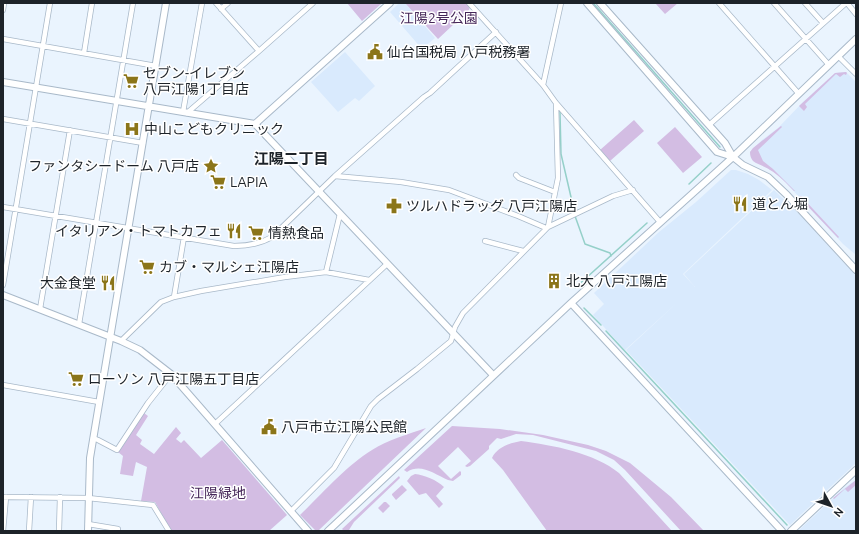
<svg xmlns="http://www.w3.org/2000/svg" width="859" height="534" font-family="Ubuntu,'Noto Sans JP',sans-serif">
<rect width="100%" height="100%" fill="#eaf4fe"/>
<path fill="#d9eafd" d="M 399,3 L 405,3 L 435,38 L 422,49 L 390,12 Z
M 345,52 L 375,86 L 359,101 L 355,98 L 338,112 L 311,82 Z
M 846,72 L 856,82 L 856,255 L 843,244 L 785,182 L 773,171 L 752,159 L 750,152 L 762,140 L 778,128 L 803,102 L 835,73 Z
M 731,170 L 736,170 L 748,174 L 759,180 L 772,190 L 683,274 L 695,287 L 684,274 L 774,190 L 800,215 L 856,276 L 856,463 L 790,525 L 626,350 L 679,301 L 625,350 L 593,315 L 604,304 L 594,293 L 659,232 L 696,202 Z
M 856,480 L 856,531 L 798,531 L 844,488 Z"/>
<path fill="#d3bde3" d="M 347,3 L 381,3 L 381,4 L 362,21 Z
M 405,3 L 466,3 L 470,7 L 469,10 L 438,39 Z
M 655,3 L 678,3 L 665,14 Z
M 846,72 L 847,73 L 846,75 L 844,74 L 840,77 L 836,74 L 805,104 L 807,107 L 804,111 L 799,106 L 835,73 Z
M 634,120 L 644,131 L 610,161 L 600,150 Z
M 781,126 L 782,127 L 758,150 L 763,161 L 773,169 L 795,191 L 794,191 C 787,184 779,175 770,170 C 765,166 758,165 753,161 C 751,158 750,156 750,152 L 753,148 Z
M 675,127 L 702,157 L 683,173 L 657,143 Z
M 801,196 L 839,237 L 838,238 L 799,197 Z
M 144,413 L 148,416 L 136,435 L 142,440 L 140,444 L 154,454 L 176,427 L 181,433 L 176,439 L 181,443 L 184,440 L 201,458 L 222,440 L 287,515 L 269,531 L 171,531 L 155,502 L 141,501 L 147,467 L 136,462 L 133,476 L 120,474 L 123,456 L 118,452 Z
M 452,426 L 500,429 L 543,435 L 588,445 L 606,451 L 630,463 L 671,497 L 704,531 L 681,531 L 625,470 L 614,460 L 596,451 L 533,435 L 516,434 L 501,439 L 497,438 L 489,446 L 489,449 L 470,466 L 467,467 L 465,466 L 471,461 L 458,447 L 438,466 L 451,479 L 460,471 L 461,472 L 461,475 L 453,481 L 448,480 C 434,474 421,463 407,472 L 404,470 Z
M 426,428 L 319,530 L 315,530 L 300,515 C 321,495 347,465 372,450 C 387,440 409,434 426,428 Z
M 521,441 C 552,445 595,453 619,473 L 672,531 L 547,531 L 503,470 L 492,458 C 497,447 510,443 521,441 Z
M 415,474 C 424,475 437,480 444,487 L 436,496 L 443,504 L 439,508 L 426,493 L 419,495 L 407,481 L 411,476 Z
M 399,476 L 400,478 L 354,522 L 349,530 L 344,531 L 342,529 Z
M 856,480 L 856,485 L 848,492 L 845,489 L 834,499 L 833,498 Z
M 402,485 L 407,490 L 396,500 L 392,495 L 392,494 Z
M 384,502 L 386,502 L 390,506 L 383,513 L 378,508 Z"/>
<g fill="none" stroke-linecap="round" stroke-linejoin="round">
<path stroke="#95d0c9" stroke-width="1.5" d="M 593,3 L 720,147
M 560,112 L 561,154 L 574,210
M 689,184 L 711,163
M 575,216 L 585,244 L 610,253 L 611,256
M 575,288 L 647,223
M 584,308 L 601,325
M 606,331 L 787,525"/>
<defs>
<path id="minor" d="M 216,3 L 259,51
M 469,3 L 543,85 L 556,103 L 660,222
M 719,3 L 799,94
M 774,3 L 829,65
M 805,3 L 823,23
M 847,3 L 856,14
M 221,9 L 228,3
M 3,10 L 4,3
M 3,39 L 156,66
M 84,53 L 92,3
M 838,56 L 856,74
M 543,85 L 561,3
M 183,112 L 202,3
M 187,113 L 259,51 L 313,3
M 3,119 L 143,143
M 709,125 L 846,3
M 516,175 L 519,178 L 555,192
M 335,176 L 401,182 L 449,190 L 518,216 L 546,228
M 3,207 L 234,246 C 248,246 260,244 272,237 L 335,176 L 424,97 L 430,93 L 496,32
M 548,227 L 558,178 L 556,103
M 485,241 L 523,251
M 326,272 L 340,214
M 3,285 L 50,3
M 174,297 L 184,237
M 40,309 L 70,130
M 79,324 L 133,3
M 121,341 L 161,302 L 174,297 L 201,291 L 285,277 L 326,272 L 369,280
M 3,385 L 99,402
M 215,424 L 387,264
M 93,438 L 98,440 L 117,450 L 148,403 L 171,374
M 3,497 L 88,498 L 153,505 L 169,531
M 291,511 L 334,468 L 371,406 L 378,399 L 417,369 L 451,341 L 455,327 L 463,313 L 548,227 L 613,196 L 633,190
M 88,524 L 118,529
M 3,531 L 6,497
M 29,531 L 31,497
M 59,531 L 60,497"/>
<path id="tertiary" d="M 587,3 L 717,152 L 733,157 L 743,165 L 768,177 L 787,195 L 856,270
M 600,3 L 725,143 L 733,157
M 3,82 L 255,124 L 493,375
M 255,124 L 390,3
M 3,295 L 121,341 L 140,350 L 171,374 L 308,531
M 571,303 L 782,531
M 88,531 L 90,458 L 166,3
M 328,531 L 571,303 L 733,157 L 856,39
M 791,531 L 856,470"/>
</defs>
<use href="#minor" stroke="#a9b9c9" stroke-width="6"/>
<use href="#tertiary" stroke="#a9b9c9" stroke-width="8"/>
<use href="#minor" stroke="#fff" stroke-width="4.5"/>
<use href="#tertiary" stroke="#fff" stroke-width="6"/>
</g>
<defs>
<symbol id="civic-bare" viewBox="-9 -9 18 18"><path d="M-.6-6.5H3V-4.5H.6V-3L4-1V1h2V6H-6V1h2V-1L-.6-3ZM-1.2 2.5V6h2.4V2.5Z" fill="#8b7519" stroke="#fff" stroke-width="2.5" paint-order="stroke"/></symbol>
<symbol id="supermarket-bare" viewBox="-9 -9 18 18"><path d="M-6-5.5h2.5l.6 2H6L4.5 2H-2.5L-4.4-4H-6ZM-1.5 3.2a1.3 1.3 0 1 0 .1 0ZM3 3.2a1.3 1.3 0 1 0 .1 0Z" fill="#8b7519" stroke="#fff" stroke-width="2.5" paint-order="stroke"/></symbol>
<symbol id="hospital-bare" viewBox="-9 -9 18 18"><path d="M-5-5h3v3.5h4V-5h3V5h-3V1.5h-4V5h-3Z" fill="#8b7519" stroke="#fff" stroke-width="2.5" paint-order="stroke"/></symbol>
<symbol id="sight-bare" viewBox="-9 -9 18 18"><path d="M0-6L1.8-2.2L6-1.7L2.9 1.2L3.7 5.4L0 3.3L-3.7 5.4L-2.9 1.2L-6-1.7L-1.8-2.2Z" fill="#8b7519" stroke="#fff" stroke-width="2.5" paint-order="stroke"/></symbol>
<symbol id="restaurant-bare" viewBox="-9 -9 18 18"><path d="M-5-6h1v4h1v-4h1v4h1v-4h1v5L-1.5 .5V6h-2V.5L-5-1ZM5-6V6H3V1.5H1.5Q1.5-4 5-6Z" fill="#8b7519" stroke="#fff" stroke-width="2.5" paint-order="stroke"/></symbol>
<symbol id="pharmacy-bare" viewBox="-9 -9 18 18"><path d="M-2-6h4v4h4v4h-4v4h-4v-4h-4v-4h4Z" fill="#8b7519" stroke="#fff" stroke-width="2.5" paint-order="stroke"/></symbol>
<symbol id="building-bare" viewBox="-9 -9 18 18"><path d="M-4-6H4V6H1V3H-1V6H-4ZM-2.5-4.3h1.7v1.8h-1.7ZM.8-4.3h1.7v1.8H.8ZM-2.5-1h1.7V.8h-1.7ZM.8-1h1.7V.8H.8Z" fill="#8b7519" stroke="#fff" stroke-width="2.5" paint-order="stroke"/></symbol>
</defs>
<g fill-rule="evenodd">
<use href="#civic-bare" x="364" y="41" width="22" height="22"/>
<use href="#supermarket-bare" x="120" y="70" width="22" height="22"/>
<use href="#hospital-bare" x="121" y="118" width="22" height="22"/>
<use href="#sight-bare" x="200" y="155" width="22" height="22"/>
<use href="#supermarket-bare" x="207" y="171" width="22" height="22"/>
<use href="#restaurant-bare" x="729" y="193" width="22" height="22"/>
<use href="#pharmacy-bare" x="383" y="195" width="22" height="22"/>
<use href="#restaurant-bare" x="223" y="220" width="22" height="22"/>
<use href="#supermarket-bare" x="245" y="222" width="22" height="22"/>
<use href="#supermarket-bare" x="136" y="256" width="22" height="22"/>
<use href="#building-bare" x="543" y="270" width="22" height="22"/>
<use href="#restaurant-bare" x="97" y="272" width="22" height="22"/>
<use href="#supermarket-bare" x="65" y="368" width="22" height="22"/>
<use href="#civic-bare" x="258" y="416" width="22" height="22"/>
</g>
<g text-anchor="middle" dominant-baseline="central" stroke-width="3" stroke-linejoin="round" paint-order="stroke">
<g font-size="14" fill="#462759" stroke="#fff">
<text x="439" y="18">江陽2号公園</text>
<text x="218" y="493">江陽緑地</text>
</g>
<g font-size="14" fill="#1d2329" stroke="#fff" text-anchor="start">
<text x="387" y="52">仙台国税局 八戸税務署</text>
<text x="143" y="73">セブン-イレブン<tspan x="143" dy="16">八戸江陽1丁目店</tspan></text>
<text x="144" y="129">中山こどもクリニック</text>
<text x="199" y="166" text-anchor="end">ファンタシードーム 八戸店</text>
<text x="230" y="182">LAPIA</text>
<text x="752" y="204">道とん堀</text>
<text x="406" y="206">ツルハドラッグ 八戸江陽店</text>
<text x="222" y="231" text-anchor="end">イタリアン・トマトカフェ</text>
<text x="268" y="233">情熱食品</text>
<text x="159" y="267">カブ・マルシェ江陽店</text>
<text x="566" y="281">北大 八戸江陽店</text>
<text x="96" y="283" text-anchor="end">大金食堂</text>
<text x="88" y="379">ローソン 八戸江陽五丁目店</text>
<text x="281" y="427">八戸市立江陽公民館</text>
</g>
<g font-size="15" font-weight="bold" fill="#1d2329" stroke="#fff">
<text x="291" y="158">江陽二丁目</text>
</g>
</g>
<rect width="859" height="534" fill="none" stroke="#1d2329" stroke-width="8"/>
<g transform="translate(831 506) rotate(130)" stroke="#ffffff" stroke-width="3" paint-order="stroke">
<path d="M0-3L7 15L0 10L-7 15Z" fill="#1d2329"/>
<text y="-6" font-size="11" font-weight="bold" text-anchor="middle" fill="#1d2329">N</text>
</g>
</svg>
